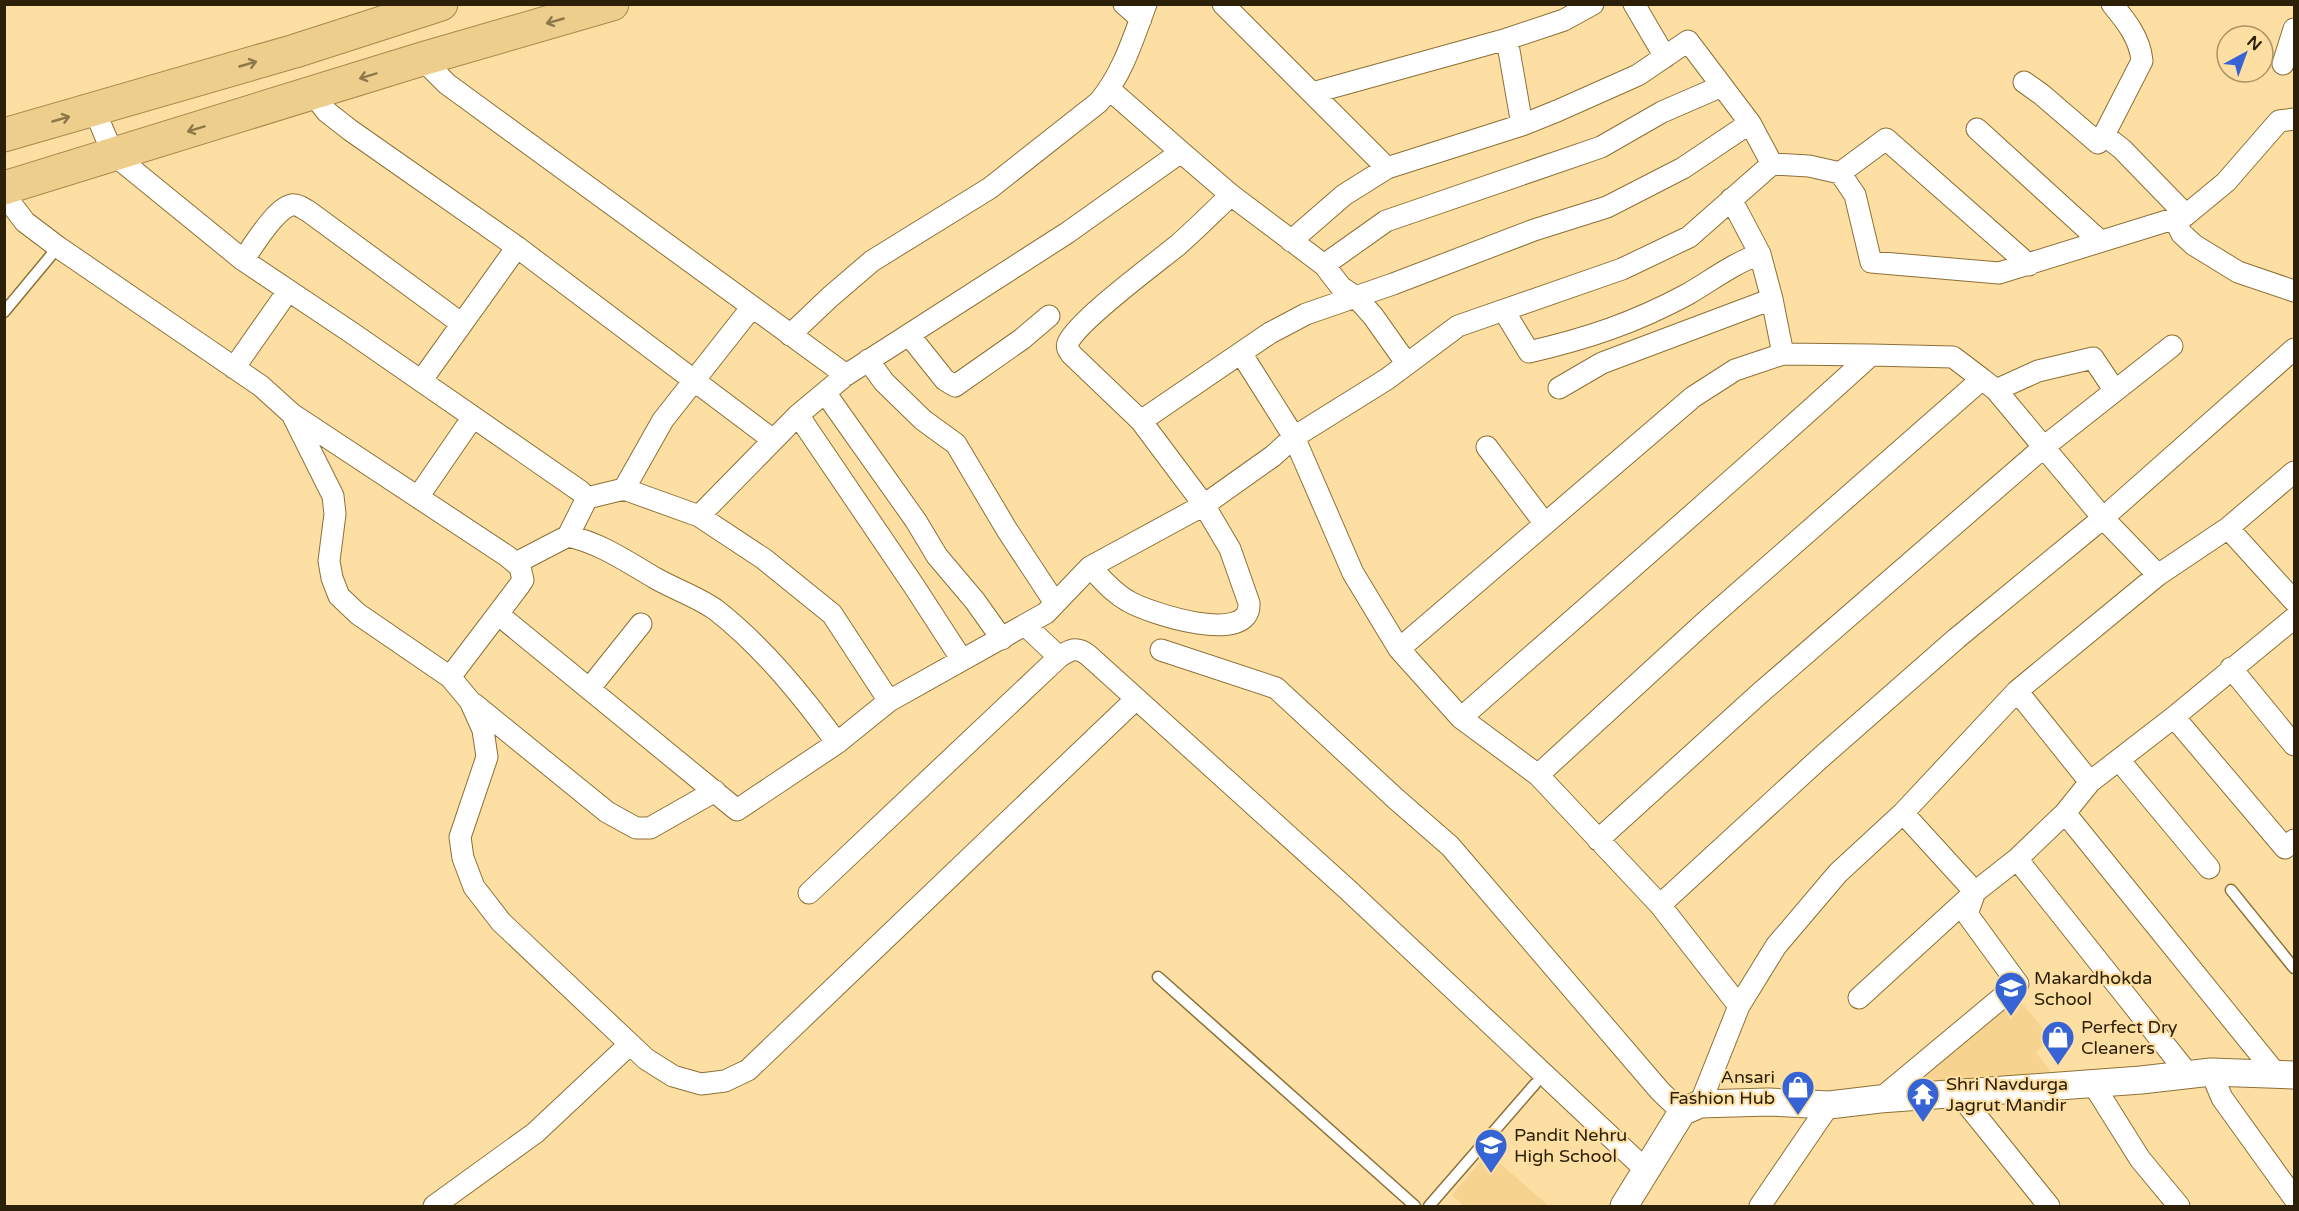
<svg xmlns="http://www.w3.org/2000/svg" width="2299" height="1211" font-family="'Varela Round',sans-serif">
<rect width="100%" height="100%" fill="#fedfa3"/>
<path fill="#f6d48f" d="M 2015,995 L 2052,1039 L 2036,1052 L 2054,1076 L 1911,1083 Z
M 1488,1153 L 1549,1206 L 1464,1206 L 1452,1195 Z"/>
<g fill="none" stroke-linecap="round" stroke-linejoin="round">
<defs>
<path id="service" d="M 4,312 L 58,247
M 2231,890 L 2294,968
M 1158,977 L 1415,1206
M 1429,1206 L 1535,1084"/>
<path id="minor" d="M 1124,4 L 1141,19
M 1634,4 L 1665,57
M 2112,4 C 2126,21 2140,38 2142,61 L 2104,135 L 2122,149 L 2186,215
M 1507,39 L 1522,125
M 422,59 L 447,84 L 846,375
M 2283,64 L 2294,29
M 2024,82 L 2041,94 L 2098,143 L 2104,135
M 1109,89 L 1181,152
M 312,93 L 327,112 L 350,130 L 517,247 L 773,440
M 1312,93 L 1507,39 L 1564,20 L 1593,4
M 94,109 L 113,154 L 243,260 L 352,333 L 580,491 L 587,498 L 568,536
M 1977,129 L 2100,241
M 1772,164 L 1809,166 L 1840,173 L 1855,195 L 1871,262 L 1999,273 L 2186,215 L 2226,182 L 2279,121 L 2294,119
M 1840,173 L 1886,139 L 2029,265
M 4,191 L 12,205 L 25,222 L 58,247 L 261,386 L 292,414 L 333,496 L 335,514 L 329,561 L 332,578 L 339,596 L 358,614 L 450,677 L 470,701 L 483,730 L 487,757 L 460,837 L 463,858 L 474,887 L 501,922 L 646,1059 L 673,1076 L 701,1084 L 725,1081 L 748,1070 L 1136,699
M 2174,218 L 2182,234 L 2194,245 L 2238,272 L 2294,291
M 1291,241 L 1344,195 L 1387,168
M 1760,254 L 1772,299 L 1783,354
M 243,260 C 252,248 279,202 295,205 C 299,205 304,209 308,211 L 462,324
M 1324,265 L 1386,221 L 1601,147 L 1662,112 L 1722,86
M 1504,311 L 1529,352 C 1589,338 1634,323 1688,294 C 1712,280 1734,263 1760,254 L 1731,199
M 790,335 L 830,297 L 872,261 L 990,188 L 1099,102 C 1123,73 1133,39 1146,4
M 909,335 L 945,380 L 955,386 L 1022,339 L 1049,316
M 1241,353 L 1294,437 L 1353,573 L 1399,649 L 1461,718 L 1538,775 L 1660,905 L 1739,1006
M 868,360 L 884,382 L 923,420 L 956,444 L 1007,530 L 1055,603
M 234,368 L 288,291
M 421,381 L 517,247
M 1559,388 L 1602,363 L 1772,299
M 1996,390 L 2038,371 L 2093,358 L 2115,391
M 826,394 L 916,521 L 937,556 L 975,601 L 1002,639
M 798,415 L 914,586 L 962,660
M 295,416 L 507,556 L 520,567 L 523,580 L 519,586 L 450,677
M 1141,421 L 1072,355 C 1069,351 1066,348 1068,343 C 1077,321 1156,263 1178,245 C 1196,229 1214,211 1231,195
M 1487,447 L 1545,524
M 624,489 L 663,420 L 752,307
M 418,497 L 473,417
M 587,498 L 624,489 L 699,516 L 764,559 L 832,614 L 889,701
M 699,516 L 798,415 L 846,375 L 1067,233 L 1181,152 L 1231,195 L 1324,265 L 1341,287 L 1356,297 L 1373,316 L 1407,364
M 2228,528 L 2294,601
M 516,563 L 568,536 C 600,543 626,561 655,578 C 674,589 698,597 716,610 C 763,647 802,695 837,743
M 1090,567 C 1102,579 1113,593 1128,601 C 1148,613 1252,647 1249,603 L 1230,549 L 1204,505 L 1141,421 L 1270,333 L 1306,314 L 1393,284 L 1534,230 L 1607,207 L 1683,168 L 1750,123
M 499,615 L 737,810 L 837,743 L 889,701 L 1046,613 L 1090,567 L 1204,505 L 1273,456 L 1294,437 L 1387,379 L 1458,326 L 1622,269 L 1689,237 L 1772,164 L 1750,123 L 1688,41 L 1638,75 L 1557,111 L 1522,125 L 1387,168 L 1223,4
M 1025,625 L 1059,657 C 1070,650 1076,646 1088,655 L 1347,889 L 1647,1171
M 1399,649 L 1693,397 L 1735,370 L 1783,354 L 1871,355
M 1161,650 L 1276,688 L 1396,799 L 1450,846 L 1660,1091 L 1682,1112
M 2231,668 L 2294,745
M 589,689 L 641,624
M 2017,691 L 2090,782
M 474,704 L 607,812 L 636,828 L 650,828 L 715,791
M 2174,717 L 2285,848 L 2294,840
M 1461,718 C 1598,597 1736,478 1871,355 L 1953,357 L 1982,379
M 2119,760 L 2209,868
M 1538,775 L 1705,622 L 1982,379 L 1996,390 L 2103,518 L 2158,575
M 1598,840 L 1759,694 L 2045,446 L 2172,346
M 2017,859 L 2188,1074
M 809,893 L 1059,657
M 1660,905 L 1818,760 L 1957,638 L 2103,518 L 2294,349
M 1859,998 L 1975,892 L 2017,859 L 2065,813
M 2211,1072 L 2222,1098 L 2294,1198
M 2277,1075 L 2065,813 L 2090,782 L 2174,717 L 2294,618
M 2093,1084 L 2140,1159 L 2179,1206
M 1958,1093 L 2049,1206
M 1880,1099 L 2018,984 L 1967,914 L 1975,892 L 1903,813
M 1700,1104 L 1739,1006 L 1776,946 L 1838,873 L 1903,813 L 2017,691 L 2158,575 L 2228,528 L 2294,472
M 434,1206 L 535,1133 L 630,1044
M 1760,1206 L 1829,1105"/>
<path id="tertiary" d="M 1624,1206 L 1682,1112 L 1700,1104 L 1768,1102 L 1829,1105 L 1880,1099 L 2141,1080 L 2211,1072 L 2294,1075"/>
<path id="trunk" d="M 4,135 L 295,51 L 441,4
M 4,188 L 422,59 L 612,4"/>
</defs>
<use href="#service" stroke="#8c7036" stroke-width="13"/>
<use href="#minor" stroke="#8c7036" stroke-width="23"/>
<use href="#tertiary" stroke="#8c7036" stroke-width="29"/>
<use href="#trunk" stroke="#a7894b" stroke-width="35"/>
<use href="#service" stroke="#fff" stroke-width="10"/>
<use href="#minor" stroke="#fff" stroke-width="21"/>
<use href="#tertiary" stroke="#fff" stroke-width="27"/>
<use href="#trunk" stroke="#eece8c" stroke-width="33"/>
</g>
<defs><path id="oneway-shaft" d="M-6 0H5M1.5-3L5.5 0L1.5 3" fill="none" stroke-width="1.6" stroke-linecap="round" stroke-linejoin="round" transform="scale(1.5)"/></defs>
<g stroke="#8d784a">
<use href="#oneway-shaft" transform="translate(555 21) rotate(164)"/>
<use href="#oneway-shaft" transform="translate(248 64) rotate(-16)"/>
<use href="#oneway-shaft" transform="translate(368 76) rotate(163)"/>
<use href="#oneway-shaft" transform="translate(61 119) rotate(-16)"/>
<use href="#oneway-shaft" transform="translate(196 129) rotate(163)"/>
</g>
<defs>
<symbol id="school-pin" viewBox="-11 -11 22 30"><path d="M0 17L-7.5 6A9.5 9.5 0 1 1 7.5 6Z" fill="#3664d4" stroke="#fedfa3"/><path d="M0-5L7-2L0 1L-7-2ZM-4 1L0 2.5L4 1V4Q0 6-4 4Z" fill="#fff"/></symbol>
<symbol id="shop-pin" viewBox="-11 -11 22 30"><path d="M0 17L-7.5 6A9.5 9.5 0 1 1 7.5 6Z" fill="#3664d4" stroke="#fedfa3"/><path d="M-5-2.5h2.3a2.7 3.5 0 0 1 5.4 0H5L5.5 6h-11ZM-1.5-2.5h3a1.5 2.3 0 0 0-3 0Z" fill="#fff"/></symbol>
<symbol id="temple-pin" viewBox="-11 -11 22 30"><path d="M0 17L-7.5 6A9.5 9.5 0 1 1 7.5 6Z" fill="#3664d4" stroke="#fedfa3"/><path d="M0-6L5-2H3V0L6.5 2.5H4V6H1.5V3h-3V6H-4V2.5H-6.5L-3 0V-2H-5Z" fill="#fff"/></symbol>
</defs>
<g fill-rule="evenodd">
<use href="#school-pin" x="1992" y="969" width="38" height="52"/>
<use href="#shop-pin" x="2039" y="1018" width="38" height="52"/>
<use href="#shop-pin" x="1779" y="1068" width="38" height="52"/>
<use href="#temple-pin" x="1904" y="1075" width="38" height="52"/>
<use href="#school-pin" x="1472" y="1126" width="38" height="52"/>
</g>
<g text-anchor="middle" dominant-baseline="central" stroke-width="4.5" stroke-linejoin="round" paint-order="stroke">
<g font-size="18" fill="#2c2108" stroke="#fedfa3" text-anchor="start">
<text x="2034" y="978">Makardhokda<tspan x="2034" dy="21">School</tspan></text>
<text x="2081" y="1027">Perfect Dry<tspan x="2081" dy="21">Cleaners</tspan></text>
<text x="1775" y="1077" text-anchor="end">Ansari<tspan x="1775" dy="21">Fashion Hub</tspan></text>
<text x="1946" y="1084">Shri Navdurga<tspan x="1946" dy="21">Jagrut Mandir</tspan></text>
<text x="1514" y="1135">Pandit Nehru<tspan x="1514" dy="21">High School</tspan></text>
</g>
</g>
<rect width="2299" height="1211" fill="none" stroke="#2c2108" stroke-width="12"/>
<g transform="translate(2245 54) rotate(41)"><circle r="28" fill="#fedfa3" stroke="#aa9365" stroke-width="1.5"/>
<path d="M0-4.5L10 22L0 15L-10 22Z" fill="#3664d4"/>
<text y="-9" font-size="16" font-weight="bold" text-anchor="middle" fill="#2c2108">N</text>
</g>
</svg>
